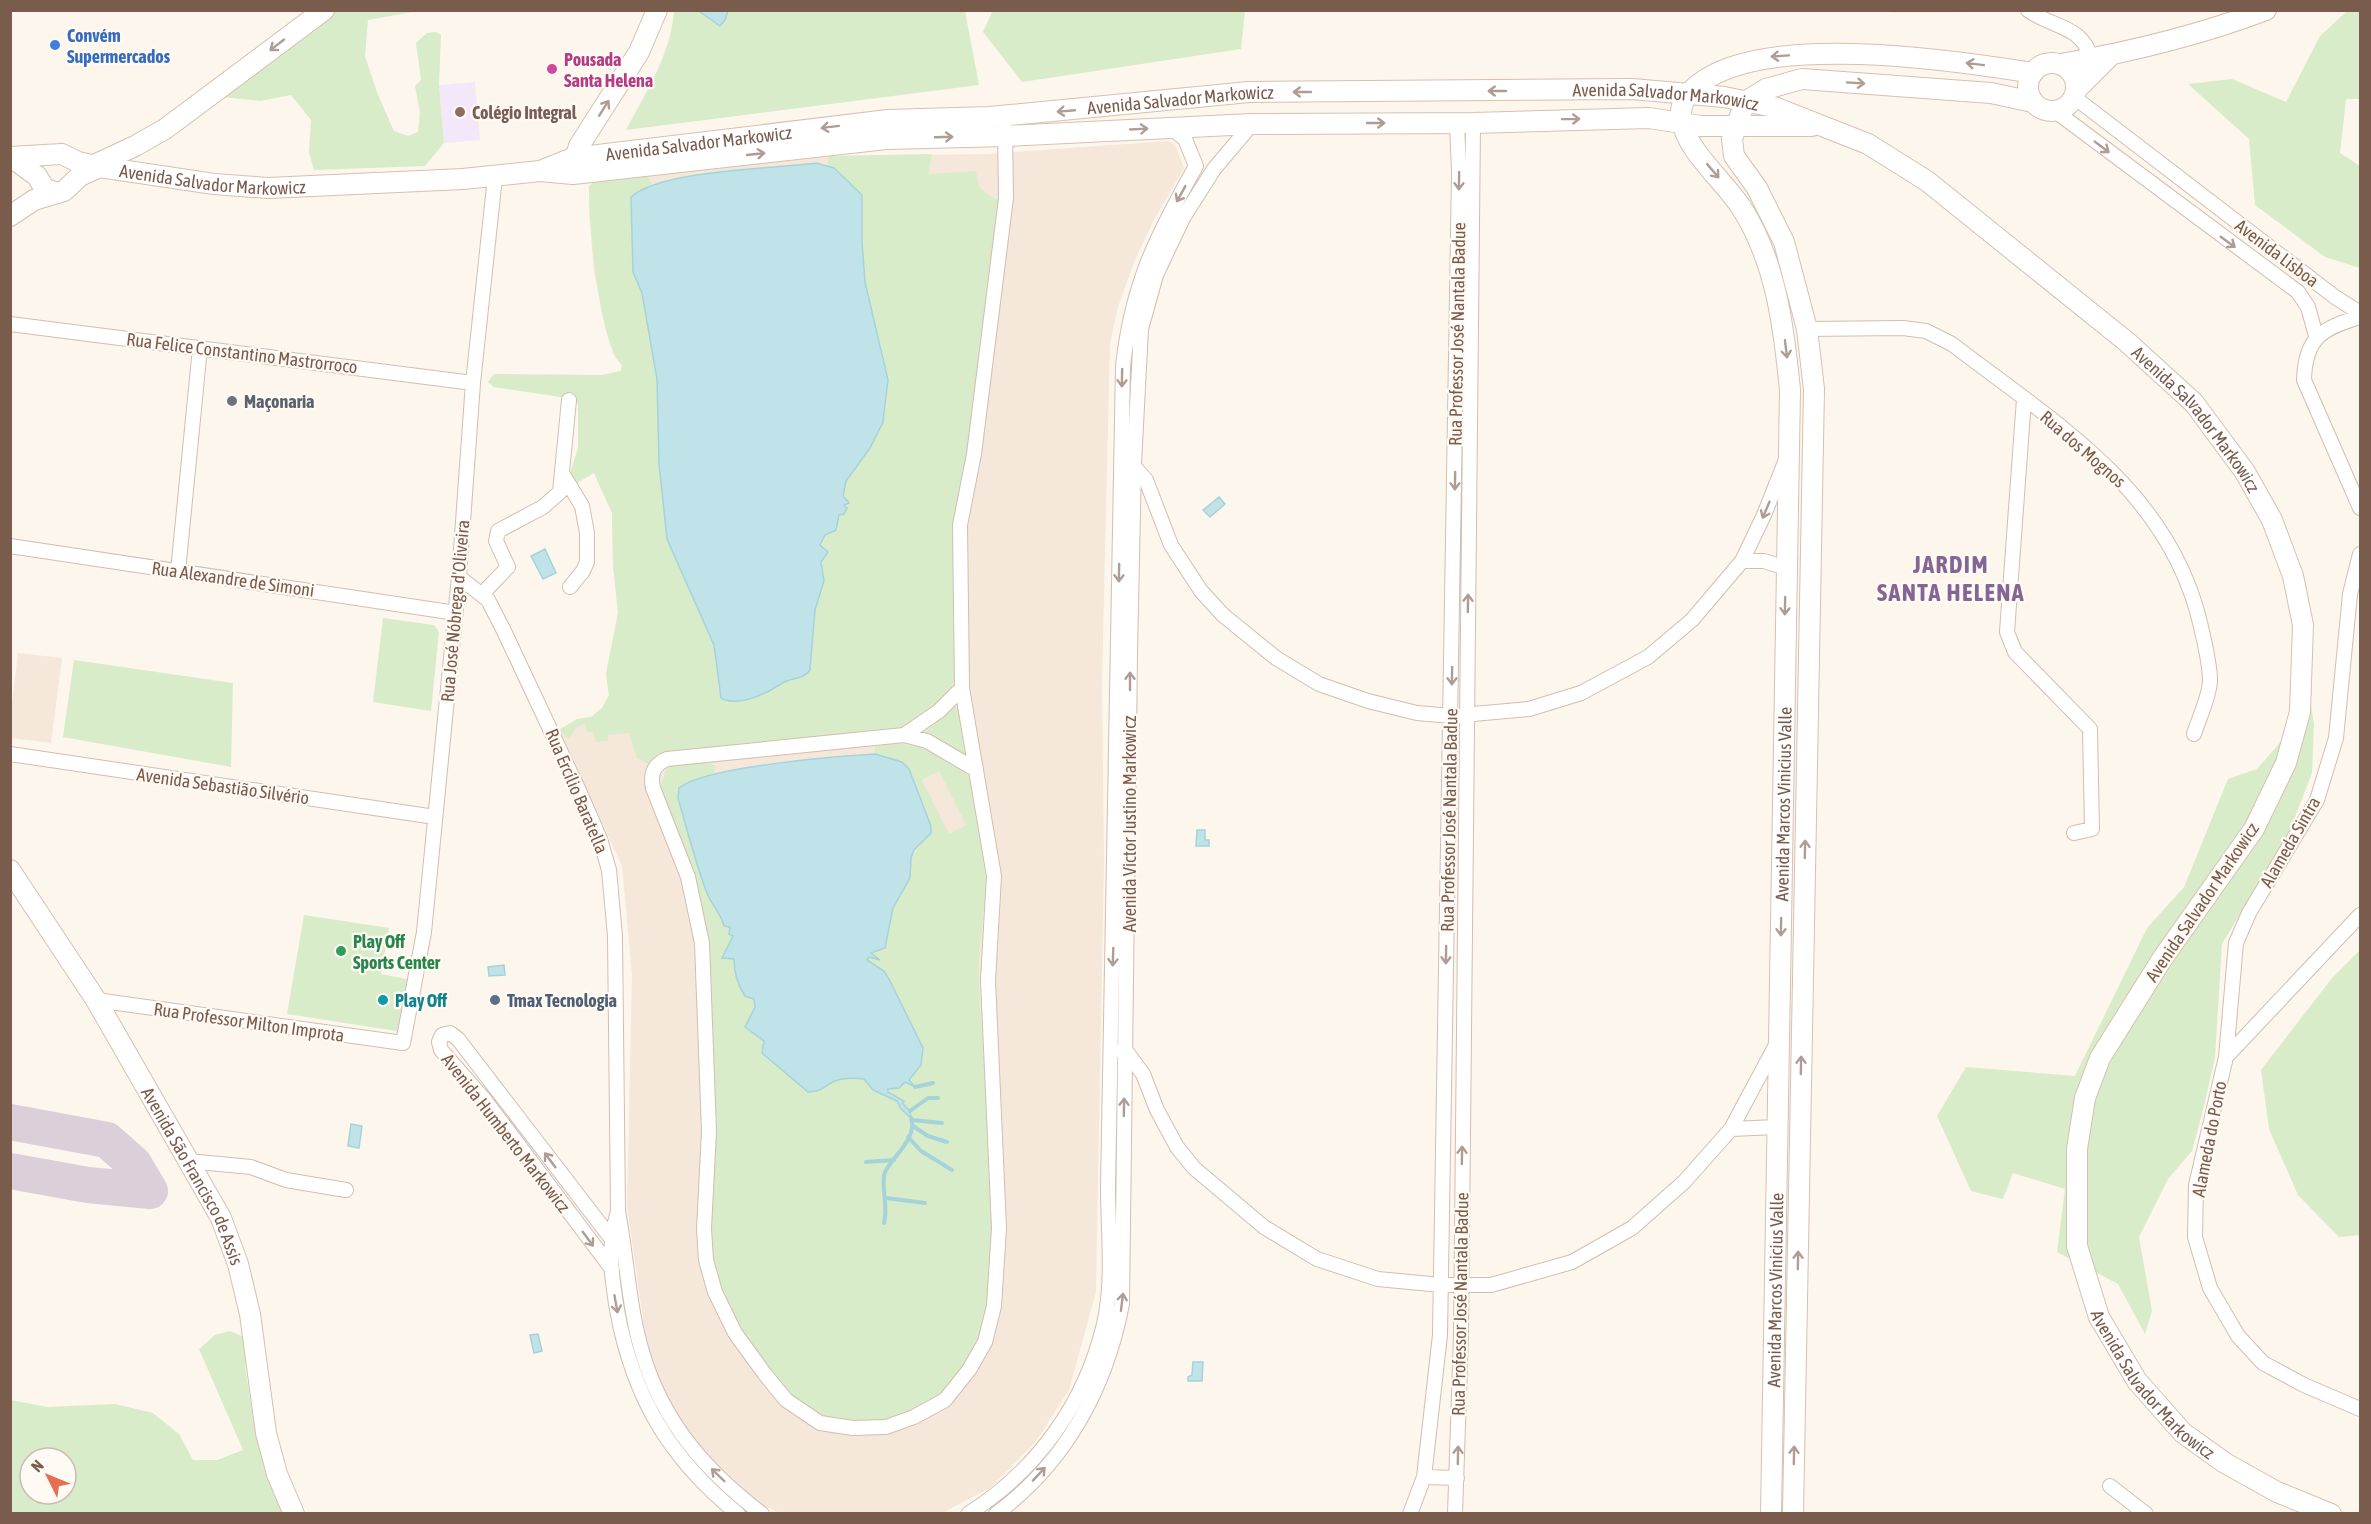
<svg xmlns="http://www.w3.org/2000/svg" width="2371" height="1524" font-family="'Asap Condensed',sans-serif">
<rect width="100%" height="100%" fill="#fdf6ec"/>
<path fill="#f5e8da" d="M 1168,141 L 1175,144 L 1184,168 L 1153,222 L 1135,260 L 1118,307 L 1110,344 L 1102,681 L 1104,859 L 1096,1292 L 1069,1390 L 1035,1443 L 990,1488 L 942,1513 L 780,1513 L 760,1504 L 694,1442 L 660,1384 L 647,1347 L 627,1207 L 632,975 L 622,866 L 559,730 L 577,719 L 591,717 L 602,708 L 609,695 L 606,674 L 618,613 L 613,565 L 612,513 L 594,473 L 577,483 L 569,477 L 578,448 L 578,404 L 574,399 L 494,387 L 488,382 L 494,374 L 602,375 L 621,371 L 622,365 L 613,354 L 594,273 L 589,212 L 589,186 L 594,182 L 829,156 L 986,154 Z
M 18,653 L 62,658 L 51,743 L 11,738 L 11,712 Z"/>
<path fill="#f3e8fa" d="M 1992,10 L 1995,12 L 1892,13 L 1887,11 Z
M 475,82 L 480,140 L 444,143 L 439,85 Z"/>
<path fill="#d8ecc9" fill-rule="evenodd" d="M 993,10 L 1245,10 L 1245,11 L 1241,49 L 1022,82 L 983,32 Z
M 334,11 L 418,11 L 368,20 L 365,56 L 378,95 L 394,131 L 408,136 L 418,132 L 420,112 L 415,86 L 421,80 L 416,43 L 427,33 L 436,32 L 441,35 L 439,85 L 444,143 L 425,166 L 314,170 L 309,152 L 311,120 L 291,95 L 260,101 L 223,97 Z
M 674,11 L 965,11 L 979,85 L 626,130 C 646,92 671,54 674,11 Z
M 2347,11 L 2360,11 L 2360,99 L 2346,99 L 2340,153 L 2360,166 L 2360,268 L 2325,257 L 2255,205 L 2249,139 L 2188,84 L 2232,79 L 2286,102 L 2320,36 Z
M 932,154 L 928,174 L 976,171 L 979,187 L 993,198 L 1002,200 L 982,376 L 956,522 L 953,562 L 955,678 L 949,694 L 910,728 L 694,754 L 668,752 L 650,765 L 637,758 L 629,733 L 608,735 L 608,741 L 596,742 L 593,732 L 587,732 L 584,724 L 576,728 L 569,739 L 559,730 L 577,719 L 591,717 L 602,708 L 609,695 L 606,674 L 618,613 L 613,565 L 612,513 L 594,473 L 577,483 L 569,477 L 578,448 L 578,404 L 574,399 L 494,387 L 488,382 L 494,374 L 602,375 L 621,371 L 622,365 C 598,342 589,222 589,186 L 594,182 L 643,177 L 648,177 L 652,184 L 631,197 L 633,272 L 642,293 L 657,379 L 662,504 L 699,613 L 714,645 L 721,698 L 752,698 L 764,691 L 774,690 L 781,684 L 794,680 L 811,662 L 815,610 L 824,581 L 821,570 L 824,550 L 820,545 L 825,535 C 844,530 841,499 845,484 C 851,463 876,444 883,422 C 897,374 873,328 865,282 C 860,254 861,224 862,196 L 834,168 L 827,166 L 829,156 Z
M 383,618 L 434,625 L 439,632 L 431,711 L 373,702 Z
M 74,660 L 233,683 L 231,767 L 63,737 Z
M 2304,663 L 2314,724 L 2312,773 L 2288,835 L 2222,944 L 2215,1058 L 2204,1106 L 2192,1151 L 2168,1179 L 2139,1237 L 2152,1311 L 2145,1334 L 2118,1284 L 2057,1252 L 2065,1189 L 2013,1173 L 2003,1199 L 1971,1191 L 1937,1116 L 1966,1067 L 2075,1076 L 2147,928 L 2184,887 L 2228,779 L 2257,769 L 2283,739 Z
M 955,706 L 959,708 L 967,752 L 965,754 L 924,733 Z
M 894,743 C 922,747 958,754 972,783 C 978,793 978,808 979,820 C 981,835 985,851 986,866 C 988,904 977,942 979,980 C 982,1086 1005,1196 988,1301 C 974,1387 912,1437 825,1419 C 801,1414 783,1388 769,1369 C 746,1337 720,1300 712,1261 C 704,1219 713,1174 716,1132 C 718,1102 711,1070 710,1040 C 709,1015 713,988 710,964 C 702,902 678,846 661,787 L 666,769 L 675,764 L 705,759 L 716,767 L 713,775 L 685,783 L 678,798 C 687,829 695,862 707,893 C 712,906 721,913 724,926 L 730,927 L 733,936 L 723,958 L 734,959 C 734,979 739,988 754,999 L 755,1007 L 745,1027 L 764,1041 L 762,1053 L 808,1092 L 845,1078 L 864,1079 L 874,1090 L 898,1101 L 910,1111 L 888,1089 L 899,1088 L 905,1082 L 914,1089 L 909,1083 L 909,1078 C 918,1068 924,1062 923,1048 L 889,979 L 867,960 L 869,957 L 880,960 L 871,952 L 885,949 L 893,908 L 910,878 L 911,858 L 924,840 L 929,817 L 909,769 L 902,762 L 875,754 L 875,746 ZM 939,771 L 966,825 L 949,834 L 922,780 Z
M 304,915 L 389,928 L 381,974 L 412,980 L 403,1032 L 287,1014 Z
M 2360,950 L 2360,1235 L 2339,1237 L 2298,1195 L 2269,1129 L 2261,1070 L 2332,978 Z
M 230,1331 L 242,1336 C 249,1347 244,1360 246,1373 C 254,1418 259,1474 284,1513 L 11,1513 L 10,1400 L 48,1407 L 115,1404 L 153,1413 L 179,1434 L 193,1460 L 217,1460 L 243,1450 L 199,1349 L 215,1335 ZM 30,1458 L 66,1458 L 66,1494 L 30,1494 Z"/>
<path fill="#bfe3e8" stroke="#a5d3da" stroke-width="1.5" d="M 699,11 L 728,11 L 725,20 L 720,26 Z
M 816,163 L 834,168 L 862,195 L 862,242 L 865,282 L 888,380 L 883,422 L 870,448 L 846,481 L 843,496 L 849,503 L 844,505 L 847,508 L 844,514 L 839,515 L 836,530 L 825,535 L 820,545 L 828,552 L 821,562 L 824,581 L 815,610 L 810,670 C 802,681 791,677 781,684 C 767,693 738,708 721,698 L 714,645 L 667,539 L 659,464 L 657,379 L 642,293 L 633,272 L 631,197 C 661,170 772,169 816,163 Z
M 1219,497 L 1225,504 L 1210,517 L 1203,510 Z
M 545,549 L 556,573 L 543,579 L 531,556 Z
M 875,754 L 902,762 L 909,769 L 931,826 L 931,833 L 914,850 L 911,858 L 910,878 L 893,908 L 885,948 L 871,953 L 880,960 L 869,957 L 867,960 L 884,971 L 889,979 L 923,1048 L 921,1065 L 909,1080 L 915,1087 L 905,1082 L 899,1088 L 888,1089 L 888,1092 L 904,1101 L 903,1104 L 910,1111 L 911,1118 L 901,1109 L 897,1101 L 873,1090 L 864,1079 C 855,1078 843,1078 835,1081 C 823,1086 825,1091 808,1092 L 762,1053 L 764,1041 L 745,1027 L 755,1007 L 754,999 L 745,996 C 737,984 734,973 734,959 L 722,958 L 733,936 L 729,934 L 730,927 L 724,926 C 721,913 712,906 707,893 C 695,862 687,829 678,798 L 679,788 C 704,767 838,756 875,754 Z
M 1197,830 L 1205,830 L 1205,840 L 1209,840 L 1209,846 L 1196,846 Z
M 504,965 L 505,975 L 489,976 L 488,967 Z
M 351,1124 L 362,1126 L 359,1148 L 348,1146 Z
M 538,1334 L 542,1351 L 534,1353 L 530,1335 Z
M 1193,1362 L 1203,1362 L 1202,1381 L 1188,1381 L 1188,1377 L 1192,1375 Z"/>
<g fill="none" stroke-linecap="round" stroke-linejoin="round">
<path stroke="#a5d3da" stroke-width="4" d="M 915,1087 L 933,1083
M 910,1111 L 928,1098 L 938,1098
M 912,1120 L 942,1123
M 913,1126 L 928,1136 L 947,1142
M 908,1137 L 921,1151 L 952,1170
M 866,1162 L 894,1160
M 886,1198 L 925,1203
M 884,1223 C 889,1209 880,1183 885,1172 C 893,1156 918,1138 911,1118"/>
<path stroke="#dbcfda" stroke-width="36" d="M 10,1122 L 107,1140 L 134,1164 L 150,1191
M 10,1171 L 88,1185 L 150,1191"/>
<defs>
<path id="street" d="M 2028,10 C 2052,28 2083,25 2091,59
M 2074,97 L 2335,297 L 2360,313
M 2055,111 L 2298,292 L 2308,307 L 2316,336
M 2360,317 C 2323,328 2305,337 2304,380 L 2360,508
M 10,324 L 473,383
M 1807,329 L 1903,328 L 1926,331 L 1952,344 C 2056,424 2171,491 2201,627 C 2205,644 2210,664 2210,681 C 2209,698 2199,718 2194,734
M 2024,399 L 2007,632 L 2015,652 L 2090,729 L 2092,829 L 2074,833
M 1131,463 L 1146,480 L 1171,545 L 1201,591 L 1223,615 L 1276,658 L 1319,684 L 1368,701 L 1417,713 L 1451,716 L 1529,709 L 1581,693 L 1648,657 L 1692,620 L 1742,561 L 1764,515 L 1785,462
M 562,473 L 582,506 L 587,533 L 587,562 L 583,571 L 570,587
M 10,546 L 456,613
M 2360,554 L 2350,594 L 2336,738 L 2317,800 L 2249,913 L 2236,943 L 2226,1057 L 2196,1185 L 2195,1237 L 2210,1288 L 2238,1336 L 2263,1363 L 2304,1385 L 2360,1409
M 1742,561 L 1764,561 L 1786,568
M 178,571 L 200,348
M 459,577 L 488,600 L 503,629 L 580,793 L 600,839 L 609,870 L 615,936 L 618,1211
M 482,594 L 508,567 L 496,541 L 498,531 L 543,507 L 560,492 L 569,400
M 904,735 L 939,711 L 962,688
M 10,754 L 435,817
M 973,768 L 927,741 L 904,735 L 667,759 C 653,765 650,774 653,788 L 688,877 L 702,943 L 709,1131 L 704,1229 L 706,1260 L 715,1292 L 735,1333 L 764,1373 L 786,1400 L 820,1423 L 853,1428 L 886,1427 L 914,1417 L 945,1400 L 969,1370 L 985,1342 L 994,1306 L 999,1228 L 988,980 L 994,876 L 962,688 L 960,525 L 974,454 L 1006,198 L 1005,129
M 96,1000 L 403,1043 L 424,932 L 459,577 L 473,383 L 495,177
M 1121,1051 L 1126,1051 L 1143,1074 L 1157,1110 L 1177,1147 L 1194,1168 L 1264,1227 L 1317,1259 L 1378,1279 L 1441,1285 L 1491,1285 L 1572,1262 L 1632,1228 L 1684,1182 L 1731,1129 L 1777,1043
M 2226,1057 L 2360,915
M 1731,1129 L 1777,1127
M 188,1161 L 251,1167 L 286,1180 L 346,1190
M 612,1269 L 484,1099 L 441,1050 L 439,1042 L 442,1035 L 450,1033 L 458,1039 L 614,1242
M 1424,1477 L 1457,1478
M 2110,1486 L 2146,1514
M 738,1514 C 669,1458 633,1397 617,1310 C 611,1272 607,1249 618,1211 C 627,1259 629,1310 643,1355 C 664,1424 706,1471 762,1514
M 968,1514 C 1037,1470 1085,1404 1104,1324 C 1114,1281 1108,1231 1108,1187 L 1123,366 C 1132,284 1156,237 1196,166 L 1185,139 L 1171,128
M 996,1514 C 1066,1462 1106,1388 1122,1304 L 1130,655 L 1134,464 L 1141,329 L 1156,275 L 1183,218 L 1214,169 L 1252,124
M 1410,1514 L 1424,1477 L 1440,1335 L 1459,172 L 1457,123
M 1455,1514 L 1461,1335 L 1473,123"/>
<g id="secondary">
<circle cx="2052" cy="87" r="24"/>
<path d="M 2061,64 C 2130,52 2200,35 2266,10"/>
<path d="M 2077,89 L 2111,55"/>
<path id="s1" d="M 10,157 L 62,154 L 78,162 L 100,167 L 214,184 L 268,188 L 463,179 L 540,171 L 573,174 L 886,139 L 1005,136 L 1252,124 L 1473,123 L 1649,118 L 1701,126 L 1812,126"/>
<path d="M 12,158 L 37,176 L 44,188 L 57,193"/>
<path d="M 92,166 L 135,146 L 165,129 L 324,10"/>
<path d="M 572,168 L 579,146 L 639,52 L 657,10"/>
<path id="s2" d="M 540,171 L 573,158 L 888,120 L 990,117 L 1249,92 L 1632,89 L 1724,97 L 1774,107 L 1868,144 L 1927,181 L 2127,342 L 2194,403 L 2245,472 L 2272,520 L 2293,576 L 2303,625 L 2300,712 L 2286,763 L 2254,829 L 2162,959 L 2100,1058 L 2085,1098 L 2077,1149 L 2077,1246 L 2099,1317 L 2137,1381 L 2183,1433 L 2225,1463 L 2277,1492 L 2331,1514"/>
<path d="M 10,216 L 34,200 L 64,191 L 80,176 L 100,167"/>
<path id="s3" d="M 10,870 L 96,1000 L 221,1218 L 238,1264 L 250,1314 L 266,1433 L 277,1474 L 294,1514"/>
<path id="s4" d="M 1771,1514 L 1790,390 C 1784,328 1776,261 1741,207 C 1724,181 1688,152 1682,122 C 1678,105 1686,94 1699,84 C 1765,32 1952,60 2033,73"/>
<path d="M 1793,1514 L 1814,389 L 1807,329 L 1784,242 L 1757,188 L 1734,156 L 1732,139 L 1745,102 L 1766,89 L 1802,79 L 1991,93 L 2033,102"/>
</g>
</defs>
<use href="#street" stroke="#d1beb0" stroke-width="16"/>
<use href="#secondary" stroke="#d6c0b0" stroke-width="22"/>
<use href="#street" stroke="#fff" stroke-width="14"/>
<use href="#secondary" stroke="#fff" stroke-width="20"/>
</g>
<defs><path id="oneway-shaft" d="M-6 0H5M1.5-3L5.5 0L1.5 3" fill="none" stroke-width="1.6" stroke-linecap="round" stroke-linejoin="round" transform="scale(1.5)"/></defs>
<g stroke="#af9d94">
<use href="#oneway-shaft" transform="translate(277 45) rotate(142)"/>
<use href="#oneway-shaft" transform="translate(1780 56) rotate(176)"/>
<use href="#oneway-shaft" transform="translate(1975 64) rotate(-173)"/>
<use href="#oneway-shaft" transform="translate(1856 83) rotate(4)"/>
<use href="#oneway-shaft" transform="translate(1497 91) rotate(180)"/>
<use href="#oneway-shaft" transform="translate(1302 92) rotate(180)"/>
<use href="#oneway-shaft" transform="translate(604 108) rotate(-58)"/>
<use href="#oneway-shaft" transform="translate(1066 111) rotate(175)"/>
<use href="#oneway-shaft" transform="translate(1571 119) rotate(-1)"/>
<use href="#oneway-shaft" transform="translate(1376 123)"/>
<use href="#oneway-shaft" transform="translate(830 127) rotate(173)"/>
<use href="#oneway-shaft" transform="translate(1139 129) rotate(-3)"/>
<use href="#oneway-shaft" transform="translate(944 137) rotate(-2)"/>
<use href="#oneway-shaft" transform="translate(2102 147) rotate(37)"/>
<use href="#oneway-shaft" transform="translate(756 154) rotate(-6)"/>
<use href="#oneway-shaft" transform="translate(1713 171) rotate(50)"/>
<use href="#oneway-shaft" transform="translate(1459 181) rotate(91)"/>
<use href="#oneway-shaft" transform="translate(1181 194) rotate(119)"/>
<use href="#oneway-shaft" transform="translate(2228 242) rotate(36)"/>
<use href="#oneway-shaft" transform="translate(1786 349) rotate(83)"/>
<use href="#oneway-shaft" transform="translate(1122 378) rotate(91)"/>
<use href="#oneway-shaft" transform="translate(1455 481) rotate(91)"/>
<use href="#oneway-shaft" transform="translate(1766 510) rotate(113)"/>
<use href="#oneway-shaft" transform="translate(1119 573) rotate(91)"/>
<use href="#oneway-shaft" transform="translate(1468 603) rotate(-89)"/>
<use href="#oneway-shaft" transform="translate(1785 606) rotate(91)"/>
<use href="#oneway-shaft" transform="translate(1452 676) rotate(91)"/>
<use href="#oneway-shaft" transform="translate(1130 681) rotate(-90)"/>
<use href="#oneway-shaft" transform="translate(1805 849) rotate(-89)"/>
<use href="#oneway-shaft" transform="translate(1781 927) rotate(91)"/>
<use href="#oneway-shaft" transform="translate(1446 955) rotate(91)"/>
<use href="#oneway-shaft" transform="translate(1113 957) rotate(92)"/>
<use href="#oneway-shaft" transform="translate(1801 1065) rotate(-89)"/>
<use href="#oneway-shaft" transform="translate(1124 1107) rotate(-89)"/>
<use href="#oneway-shaft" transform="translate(1462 1155) rotate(-89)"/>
<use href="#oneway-shaft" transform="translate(550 1160) rotate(-127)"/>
<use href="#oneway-shaft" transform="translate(588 1239) rotate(54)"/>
<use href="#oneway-shaft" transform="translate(1798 1260) rotate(-89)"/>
<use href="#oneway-shaft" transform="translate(1122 1302) rotate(-83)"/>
<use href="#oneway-shaft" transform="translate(616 1304) rotate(80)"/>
<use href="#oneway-shaft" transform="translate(1458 1455) rotate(-89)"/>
<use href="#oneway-shaft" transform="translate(1794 1455) rotate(-89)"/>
<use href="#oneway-shaft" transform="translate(1039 1474) rotate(-47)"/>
<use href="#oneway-shaft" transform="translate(718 1475) rotate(-136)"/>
</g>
<circle fill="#3f7fe0" stroke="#fffaf3" stroke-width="2" cx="55" cy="45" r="6"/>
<circle fill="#d1479c" stroke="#fffaf3" stroke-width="2" cx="552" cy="69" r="6"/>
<circle fill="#8d6e63" stroke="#fffaf3" stroke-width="2" cx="460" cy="112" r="6"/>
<circle fill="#6b7280" stroke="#fffaf3" stroke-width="2" cx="232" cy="401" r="6"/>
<circle fill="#2e9e5b" stroke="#fffaf3" stroke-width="2" cx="341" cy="951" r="6"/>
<circle fill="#0f9aa8" stroke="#fffaf3" stroke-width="2" cx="383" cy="1000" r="6"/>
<circle fill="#5c6f8a" stroke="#fffaf3" stroke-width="2" cx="495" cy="1000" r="6"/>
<g text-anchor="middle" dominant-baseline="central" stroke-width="4.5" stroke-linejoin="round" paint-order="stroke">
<g font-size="18" font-weight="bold" fill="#366cbe" stroke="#fffaf3" text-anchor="start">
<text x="67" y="35">Convém<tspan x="67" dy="21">Supermercados</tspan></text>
</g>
<g font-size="18" font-weight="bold" fill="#b23c85" stroke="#fffaf3" text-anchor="start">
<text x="564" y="59">Pousada<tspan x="564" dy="21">Santa Helena</tspan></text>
</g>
<g font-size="18" fill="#7a5c4d" stroke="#fffaf3">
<text stroke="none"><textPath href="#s2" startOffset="1132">Avenida Salvador Markowicz</textPath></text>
<text stroke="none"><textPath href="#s2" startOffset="646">Avenida Salvador Markowicz</textPath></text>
<text stroke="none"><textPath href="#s2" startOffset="162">Avenida Salvador Markowicz</textPath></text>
<text stroke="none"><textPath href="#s1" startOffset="206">Avenida Salvador Markowicz</textPath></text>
<text transform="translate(2277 253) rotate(37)">Avenida Lisboa</text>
<text transform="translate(1457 334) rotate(-89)">Rua Professor José Nantala Badue</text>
<text transform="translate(242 353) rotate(7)">Rua Felice Constantino Mastrorroco</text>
<text stroke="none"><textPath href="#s2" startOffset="1773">Avenida Salvador Markowicz</textPath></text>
<text transform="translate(2083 449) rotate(41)">Rua dos Mognos</text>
<text transform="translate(233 579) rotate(8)">Rua Alexandre de Simoni</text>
<text transform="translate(455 611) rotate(-85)">Rua José Nóbrega d'Oliveira</text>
<text transform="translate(223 786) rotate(8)">Avenida Sebastião Silvério</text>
<text transform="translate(577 791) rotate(67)">Rua Ercílio Baratella</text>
<text stroke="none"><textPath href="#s4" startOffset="710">Avenida Marcos Vinicius Valle</textPath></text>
<text transform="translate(1449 820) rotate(-89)">Rua Professor José Nantala Badue</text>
<text transform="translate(1129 824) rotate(-90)">Avenida Victor Justino Markowicz</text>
<text transform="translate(2290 842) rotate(-60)">Alameda Sintra</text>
<text transform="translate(2202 902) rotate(-56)">Avenida Salvador Markowicz</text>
<text transform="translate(249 1022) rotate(8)">Rua Professor Milton Improta</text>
<text transform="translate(506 1133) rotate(52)">Avenida Humberto Markowicz</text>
<text transform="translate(2209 1139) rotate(-79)">Alameda do Porto</text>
<text stroke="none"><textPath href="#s3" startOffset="357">Avenida São Francisco de Assis</textPath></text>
<text stroke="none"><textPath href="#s4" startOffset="224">Avenida Marcos Vinicius Valle</textPath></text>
<text transform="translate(1460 1304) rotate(-89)">Rua Professor José Nantala Badue</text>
<text stroke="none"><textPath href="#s2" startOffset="2852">Avenida Salvador Markowicz</textPath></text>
</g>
<g font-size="18" font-weight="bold" fill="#785e54" stroke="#fffaf3" text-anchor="start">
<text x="472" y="112">Colégio Integral</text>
</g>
<g font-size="18" font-weight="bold" fill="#5b616d" stroke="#fffaf3" text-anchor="start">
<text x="244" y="401">Maçonaria</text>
</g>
<g font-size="18" font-weight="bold" fill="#27864d" stroke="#fffaf3" text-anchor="start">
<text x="353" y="941">Play Off<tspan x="353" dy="21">Sports Center</tspan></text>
</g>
<g font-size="18" font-weight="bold" fill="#0d838f" stroke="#fffaf3" text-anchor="start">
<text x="395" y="1000">Play Off</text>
</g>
<g font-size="18" font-weight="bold" fill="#4e5e75" stroke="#fffaf3" text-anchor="start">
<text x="507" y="1000">Tmax Tecnologia</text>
</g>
<g font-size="24" font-weight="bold" letter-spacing="1.5" fill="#846695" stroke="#fffaf3">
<text x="1951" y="564">JARDIM<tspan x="1951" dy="28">SANTA HELENA</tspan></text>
</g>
</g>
<rect width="2371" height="1524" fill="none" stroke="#7a5c4d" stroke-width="24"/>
<g transform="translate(48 1476) rotate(313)"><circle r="28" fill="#fffaf3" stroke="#cabbb1" stroke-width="1.5"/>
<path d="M0-4.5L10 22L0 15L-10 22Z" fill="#e76f51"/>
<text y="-9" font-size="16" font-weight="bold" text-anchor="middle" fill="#7a5c4d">N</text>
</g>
</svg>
